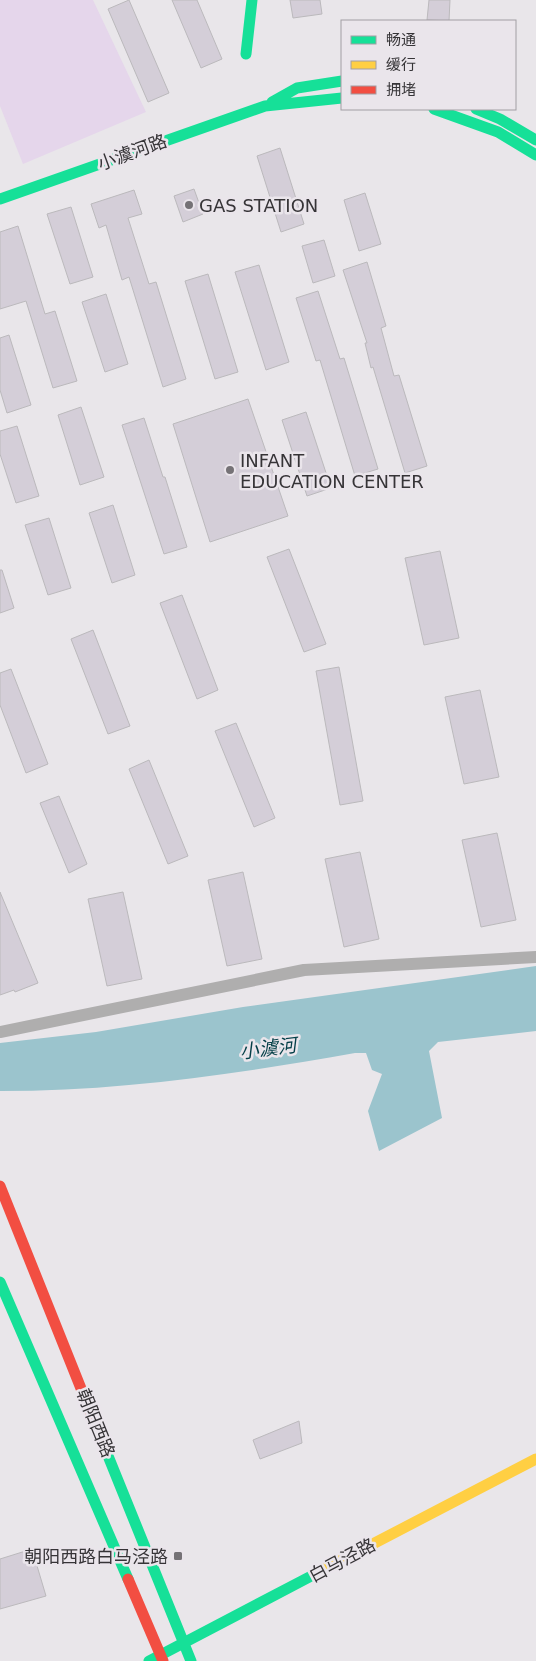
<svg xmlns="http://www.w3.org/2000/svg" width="536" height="1661" font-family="'DejaVu Sans','Noto Sans SC',sans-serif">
<rect width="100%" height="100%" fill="#e9e6ea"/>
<path fill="#e5d6eb" d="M 0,0 L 93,0 L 146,112 L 23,164 L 0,106 Z"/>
<path fill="#9bc4cd" d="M 536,966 L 536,1031 L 438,1042 L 429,1051 L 442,1118 L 379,1151 L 368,1111 L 382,1074 L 372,1070 L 366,1053 L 355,1053 C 236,1074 121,1091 0,1091 L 0,1043 L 96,1032 L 243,1007 Z"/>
<path fill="#d4ced8" stroke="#bbb9bc" d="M 129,0 L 169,93 L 148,102 L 108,9 Z
M 172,0 L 197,0 L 222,59 L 201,68 Z
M 290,0 L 320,0 L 322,14 L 293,18 Z
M 429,0 L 450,0 L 449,21 L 427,20 Z
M 280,148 L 304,224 L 281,232 L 257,156 Z
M 194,189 L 203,214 L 183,222 L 174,196 Z
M 134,190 L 142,214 L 128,218 L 149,284 L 156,282 L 186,379 L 163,387 L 129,277 L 122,280 L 106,225 L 99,228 L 91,204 Z
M 365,193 L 381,244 L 359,251 L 344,200 Z
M 71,207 L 93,277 L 70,284 L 47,214 Z
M 18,226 L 45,314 L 55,311 L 77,381 L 53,388 L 26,301 L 0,309 L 0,232 Z
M 324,240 L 335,276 L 313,283 L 302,246 Z
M 367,262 L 386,326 L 381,328 L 394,376 L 399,375 L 427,466 L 405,473 L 373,367 L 371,368 L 365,343 L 367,343 L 343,270 Z
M 259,265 L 289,362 L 266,370 L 235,272 Z
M 208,274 L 238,372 L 215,379 L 185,281 Z
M 318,291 L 340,359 L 344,358 L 378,469 L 355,476 L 320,360 L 316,361 L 296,298 Z
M 106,294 L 128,364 L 105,372 L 82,302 Z
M 9,335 L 31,405 L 7,413 L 0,390 L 0,338 Z
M 248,399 L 288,516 L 210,542 L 173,424 Z
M 81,407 L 104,477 L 80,485 L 58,415 Z
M 306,412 L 331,488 L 307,496 L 282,420 Z
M 144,418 L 163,477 L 165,477 L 187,547 L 164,554 L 122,425 Z
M 17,426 L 39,496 L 16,503 L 0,454 L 0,431 Z
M 113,505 L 135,575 L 112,583 L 89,513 Z
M 49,518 L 71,588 L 48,595 L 25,525 Z
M 289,549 L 326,644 L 304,652 L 267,557 Z
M 440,551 L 459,638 L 424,645 L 405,558 Z
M 0,570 L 2,570 L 14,608 L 0,613 Z
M 182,595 L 218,690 L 197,699 L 160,603 Z
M 93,630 L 130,726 L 108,734 L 71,639 Z
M 339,667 L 363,801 L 340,805 L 316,671 Z
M 11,669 L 48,764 L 26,773 L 0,705 L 0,673 Z
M 480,690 L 499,777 L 464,784 L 445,697 Z
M 236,723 L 275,818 L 254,827 L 215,731 Z
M 149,760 L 188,856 L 168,864 L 129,769 Z
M 59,796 L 87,864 L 69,873 L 40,803 Z
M 497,833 L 516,920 L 481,927 L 462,840 Z
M 360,852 L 379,939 L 344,947 L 325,859 Z
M 243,872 L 262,959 L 227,966 L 208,880 Z
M 0,892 L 38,983 L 15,992 L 14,990 L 0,995 Z
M 123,892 L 142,979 L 107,986 L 88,899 Z
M 299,1421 L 302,1443 L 260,1459 L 253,1440 Z
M 32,1549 L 46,1596 L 0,1609 L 0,1559 Z"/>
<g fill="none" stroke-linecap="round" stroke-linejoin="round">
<path stroke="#afaeae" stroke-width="12" d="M 0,1032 L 304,970 L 536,957"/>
<path stroke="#16e098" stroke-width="11" d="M 246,54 L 252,0
M 272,102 L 297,88 L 342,81
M 434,109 L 498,132 L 536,155
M 476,109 L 500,119 L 536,140
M 0,199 L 265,106 L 342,98
M 0,1282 L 128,1579
M 102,1441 L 191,1661
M 149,1661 L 317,1573"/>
<path stroke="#ffcf43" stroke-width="11" d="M 317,1573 L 536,1459"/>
<path stroke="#f24e42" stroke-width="11" d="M 0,1186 L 102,1441
M 128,1579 L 163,1661"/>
</g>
<g fill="#757276" stroke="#eae5eb" stroke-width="2">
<circle cx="189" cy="205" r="5"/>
<circle cx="230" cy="470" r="5"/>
<rect x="173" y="1551" width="10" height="10" rx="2.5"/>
</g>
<g text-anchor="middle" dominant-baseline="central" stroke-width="5" stroke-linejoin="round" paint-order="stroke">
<g font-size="18" fill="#363437" stroke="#eae5eb">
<text transform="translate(132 152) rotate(-20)">小澞河路</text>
<text transform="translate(96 1423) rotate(68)">朝阳西路</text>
<text transform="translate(342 1560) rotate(-28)">白马泾路</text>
</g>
<g font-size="18" fill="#363437" stroke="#eae5eb" text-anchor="start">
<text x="199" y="205">GAS STATION</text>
<text x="240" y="460">INFANT<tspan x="240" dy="21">EDUCATION CENTER</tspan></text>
<text x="168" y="1556" text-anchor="end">朝阳西路白马泾路</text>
</g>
<g font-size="19" font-style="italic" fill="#033e47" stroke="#eae5eb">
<text transform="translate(268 1048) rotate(-7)">小澞河</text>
</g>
</g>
<rect x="341" y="20" width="175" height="90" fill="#eae5eb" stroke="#a29ea3"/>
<rect x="351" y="36" width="25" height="8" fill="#16e098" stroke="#a29ea3"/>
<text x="386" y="45" font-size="15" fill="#363437">畅通</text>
<rect x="351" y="61" width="25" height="8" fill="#ffcf43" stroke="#a29ea3"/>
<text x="386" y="70" font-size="15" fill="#363437">缓行</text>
<rect x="351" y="86" width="25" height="8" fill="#f24e42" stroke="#a29ea3"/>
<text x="386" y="95" font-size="15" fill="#363437">拥堵</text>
</svg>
